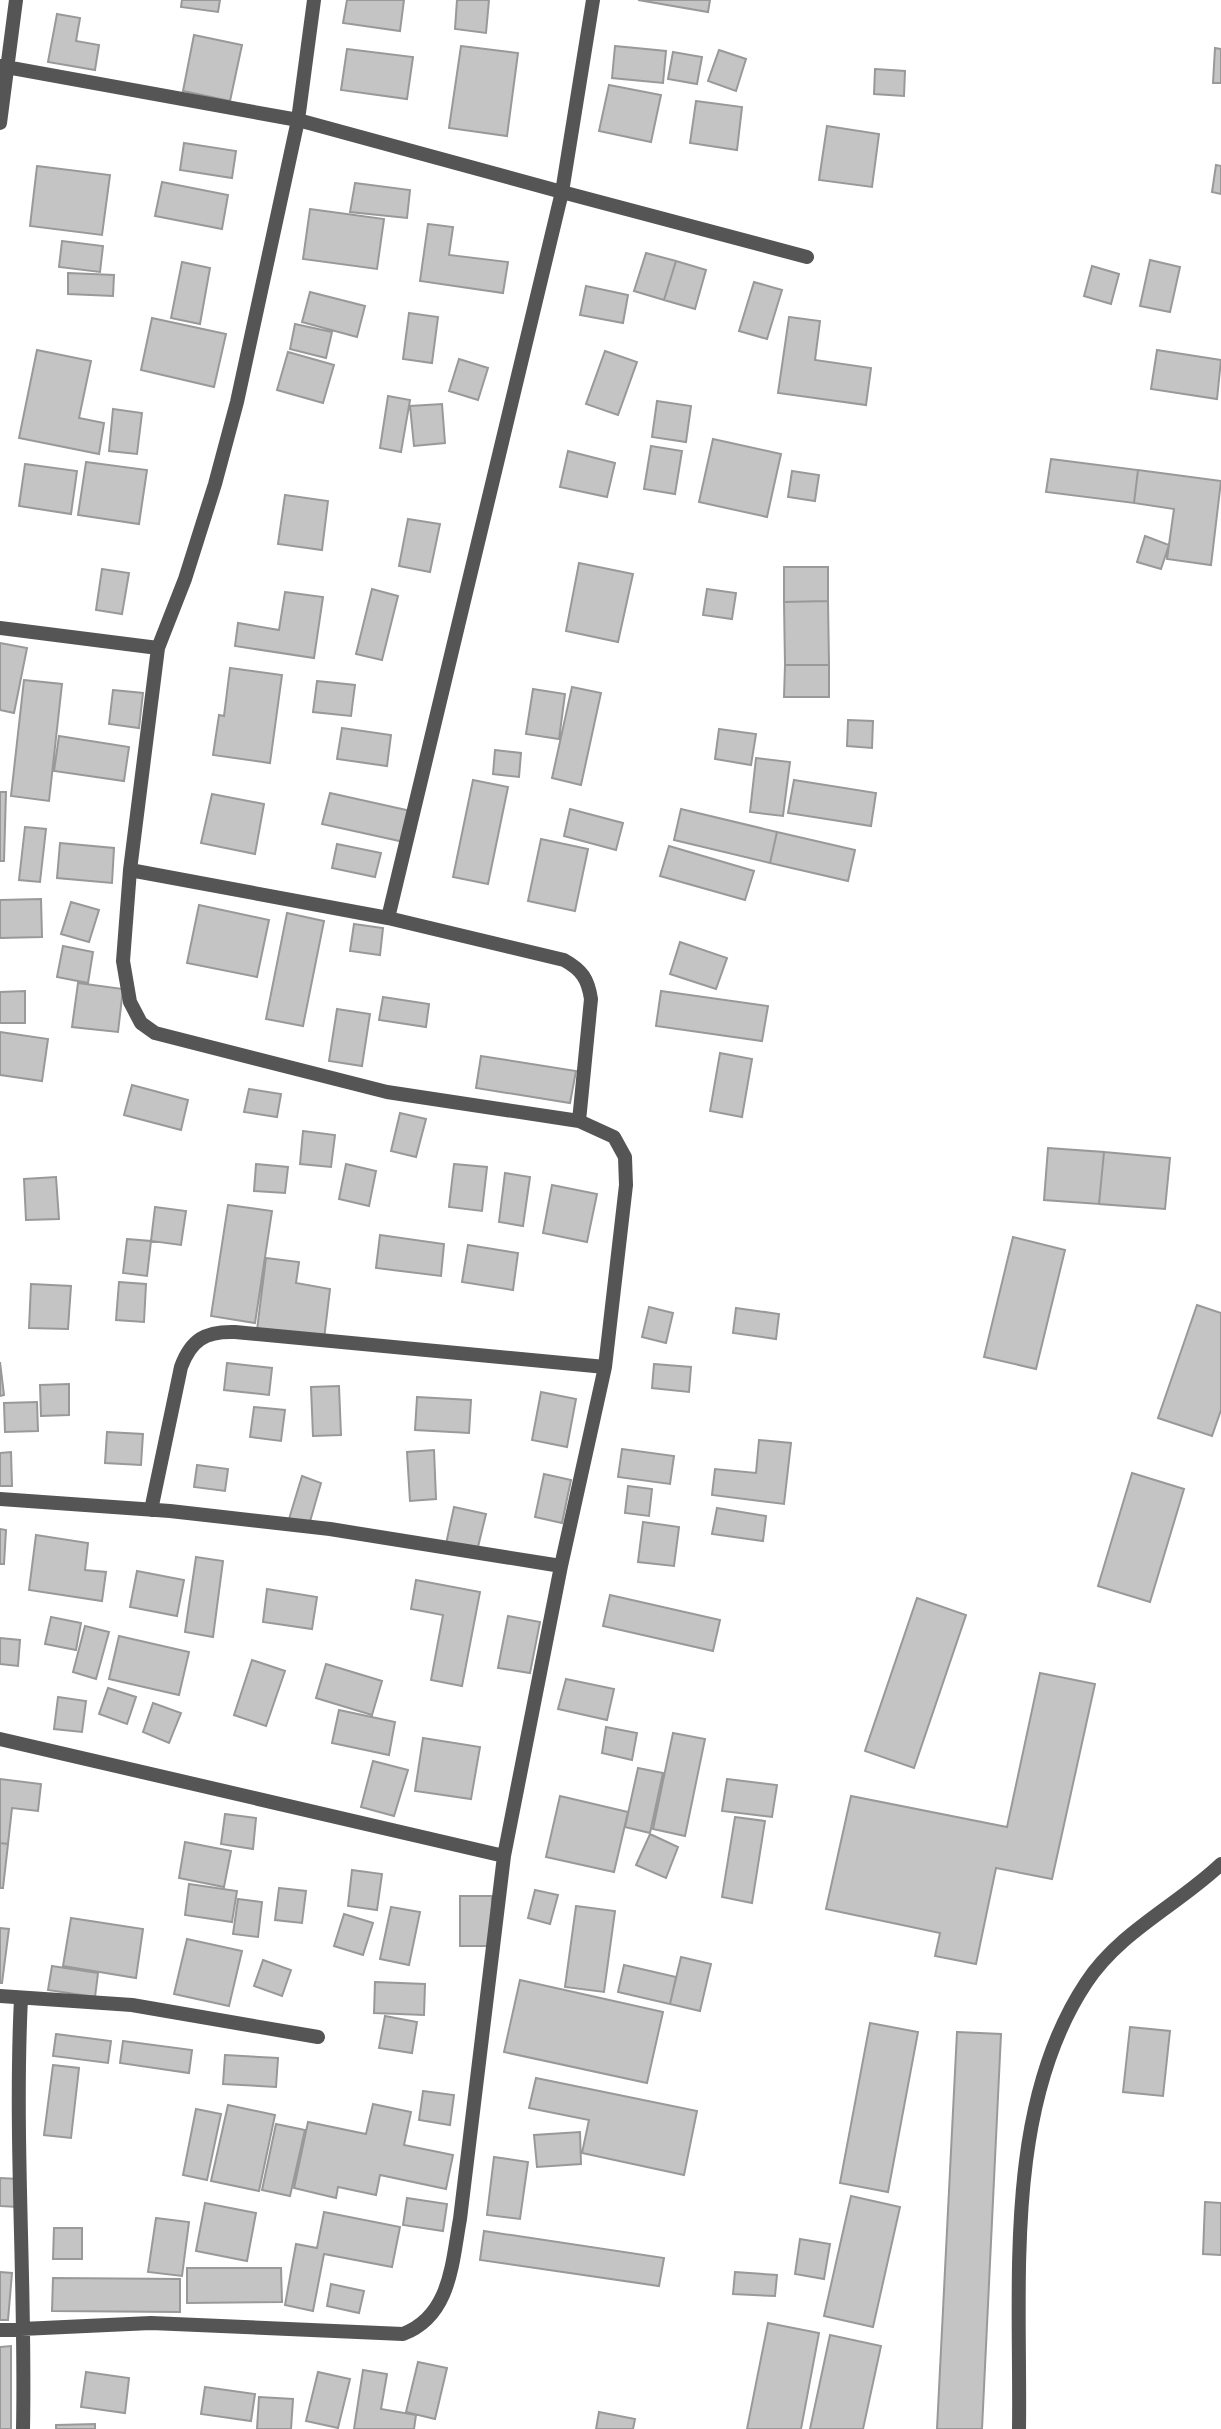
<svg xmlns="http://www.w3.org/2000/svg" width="1221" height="2429" font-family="Poppins,sans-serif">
<rect width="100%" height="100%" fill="#fff"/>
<path fill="#c4c4c4" stroke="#999" stroke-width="2" d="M 182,0 L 220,0 L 218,12 L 181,7 Z
M 347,0 L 404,0 L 400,31 L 343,23 Z
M 457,0 L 489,0 L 486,33 L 455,29 Z
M 638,0 L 710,0 L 708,12 Z
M 57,14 L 80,18 L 76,41 L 99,45 L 95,70 L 48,62 Z
M 194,35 L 242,45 L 230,101 L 183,91 Z
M 461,46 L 518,53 L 507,136 L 449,128 Z
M 615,46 L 666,51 L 663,83 L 612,78 Z
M 1215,48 L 1221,49 L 1221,83 L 1213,83 Z
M 347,49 L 413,57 L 407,99 L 341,90 Z
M 719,50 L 746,59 L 736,91 L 708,81 Z
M 673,52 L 702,57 L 697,84 L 668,79 Z
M 875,69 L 905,71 L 904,96 L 874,94 Z
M 609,85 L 661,95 L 651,142 L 599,131 Z
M 696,101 L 742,107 L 737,150 L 690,143 Z
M 827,126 L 879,134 L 872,187 L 819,180 Z
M 184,143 L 236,151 L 232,178 L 180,170 Z
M 1216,165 L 1221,166 L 1221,194 L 1212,192 Z
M 37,166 L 110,175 L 102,235 L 30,226 Z
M 162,182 L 228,195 L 222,229 L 155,216 Z
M 355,183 L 410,190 L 407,218 L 350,212 Z
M 310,209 L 384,219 L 377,269 L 303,259 Z
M 428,224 L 453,227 L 449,255 L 508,262 L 503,293 L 420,281 Z
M 62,241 L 103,246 L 100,272 L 59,267 Z
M 646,253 L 676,261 L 664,300 L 634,291 Z
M 1150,260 L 1180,267 L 1170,312 L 1140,306 Z
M 676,261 L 706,270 L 695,309 L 664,300 Z
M 182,262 L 210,268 L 200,324 L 171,318 Z
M 1092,266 L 1119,274 L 1111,304 L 1084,296 Z
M 68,273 L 114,275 L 113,296 L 68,294 Z
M 754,282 L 782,290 L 767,339 L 739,331 Z
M 586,286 L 628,295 L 623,323 L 580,315 Z
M 310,292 L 365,306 L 357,337 L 302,322 Z
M 409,313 L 438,317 L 432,363 L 403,359 Z
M 789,317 L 820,321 L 815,360 L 871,368 L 866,405 L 778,393 Z
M 152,318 L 226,334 L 214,387 L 141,370 Z
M 295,324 L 332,332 L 326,358 L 290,349 Z
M 37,350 L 91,361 L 79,418 L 104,423 L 99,454 L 19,438 Z
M 1157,350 L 1221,360 L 1217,399 L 1151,389 Z
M 605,351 L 637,362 L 618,415 L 586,404 Z
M 288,352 L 334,365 L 323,403 L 277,390 Z
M 459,359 L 488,368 L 478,400 L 449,391 Z
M 388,396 L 410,400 L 401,452 L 380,448 Z
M 657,401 L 691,406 L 686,442 L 652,437 Z
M 442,404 L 445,443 L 414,446 L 410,406 Z
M 113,409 L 142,413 L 137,454 L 109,451 Z
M 713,439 L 781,454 L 767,517 L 699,502 Z
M 651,446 L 682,451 L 675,494 L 644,489 Z
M 568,451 L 615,463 L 607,497 L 560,487 Z
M 1051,459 L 1138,470 L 1134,503 L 1046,492 Z
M 86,462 L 147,470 L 139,524 L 78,515 Z
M 25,464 L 77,471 L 71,514 L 19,506 Z
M 1138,470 L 1221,481 L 1211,565 L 1167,559 L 1174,509 L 1134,503 Z
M 792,471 L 819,475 L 815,501 L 788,497 Z
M 285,495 L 328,501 L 322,550 L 278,544 Z
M 408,519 L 440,524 L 430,572 L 399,566 Z
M 1145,536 L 1169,545 L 1161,569 L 1137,562 Z
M 579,563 L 633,574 L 618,642 L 566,631 Z
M 784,567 L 828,567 L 828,601 L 784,602 Z
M 102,569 L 129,573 L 122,614 L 96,610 Z
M 372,589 L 398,596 L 382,660 L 356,654 Z
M 707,589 L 736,593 L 732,619 L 703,615 Z
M 285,592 L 323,597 L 314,658 L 235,646 L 238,623 L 279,630 Z
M 828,601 L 829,665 L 785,665 L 784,602 Z
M 0,643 L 27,648 L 14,713 L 0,710 Z
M 785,665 L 829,665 L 829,697 L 784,697 Z
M 230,668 L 282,675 L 270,763 L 213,755 L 219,715 L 224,716 Z
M 24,680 L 62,684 L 49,801 L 11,796 Z
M 317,681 L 355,685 L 351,716 L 313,712 Z
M 572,687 L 601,693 L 581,785 L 552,778 Z
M 533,689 L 565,694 L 559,739 L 526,734 Z
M 113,690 L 143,693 L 139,728 L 109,724 Z
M 848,720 L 873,721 L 872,748 L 847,746 Z
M 342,728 L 391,735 L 387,766 L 337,759 Z
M 719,729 L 756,734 L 751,765 L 715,759 Z
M 59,736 L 129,747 L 124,781 L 54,771 Z
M 495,750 L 521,753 L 519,777 L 493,774 Z
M 756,758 L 790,762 L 783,816 L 750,812 Z
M 473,780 L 508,787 L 488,884 L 453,877 Z
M 794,780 L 876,793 L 871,826 L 788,813 Z
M 0,792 L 6,792 L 4,861 L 0,861 Z
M 330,793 L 411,811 L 404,842 L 322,824 Z
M 212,794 L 264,804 L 255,854 L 201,843 Z
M 570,809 L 623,823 L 616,850 L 564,836 Z
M 681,809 L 777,832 L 770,863 L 674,840 Z
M 25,827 L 46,829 L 40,882 L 19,880 Z
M 777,832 L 855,850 L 848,881 L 770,863 Z
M 541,839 L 588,849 L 575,911 L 528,901 Z
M 60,843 L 114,848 L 112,883 L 57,878 Z
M 337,844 L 381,853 L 375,877 L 332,868 Z
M 669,846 L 754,871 L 745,900 L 660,876 Z
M 41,899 L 42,937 L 0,938 L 0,900 Z
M 71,902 L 99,910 L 89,942 L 61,934 Z
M 199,905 L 269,920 L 257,977 L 187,963 Z
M 287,913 L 324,921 L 303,1026 L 266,1019 Z
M 354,924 L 383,928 L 380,955 L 350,951 Z
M 680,942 L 727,958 L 716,989 L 670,974 Z
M 63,946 L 93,952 L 88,983 L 57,977 Z
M 78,983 L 123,989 L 118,1032 L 72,1027 Z
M 25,991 L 25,1023 L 0,1023 L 0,992 Z
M 661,991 L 768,1006 L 762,1041 L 656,1026 Z
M 383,997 L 429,1004 L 426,1027 L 379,1020 Z
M 337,1009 L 370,1014 L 362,1066 L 329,1061 Z
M 0,1032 L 48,1039 L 42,1081 L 0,1075 Z
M 720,1053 L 752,1059 L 742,1117 L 710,1111 Z
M 481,1056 L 576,1071 L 570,1103 L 476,1088 Z
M 132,1085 L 188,1100 L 181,1130 L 124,1115 Z
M 249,1089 L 281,1094 L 277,1117 L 244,1112 Z
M 400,1113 L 426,1119 L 416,1157 L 391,1151 Z
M 303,1131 L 335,1135 L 331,1167 L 300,1164 Z
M 1048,1148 L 1104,1152 L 1099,1204 L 1044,1200 Z
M 1104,1152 L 1170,1158 L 1165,1209 L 1099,1204 Z
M 256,1164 L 288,1167 L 285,1193 L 254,1191 Z
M 346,1164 L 376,1171 L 369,1206 L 339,1199 Z
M 454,1164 L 487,1167 L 482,1211 L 449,1207 Z
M 505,1173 L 530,1177 L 523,1226 L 499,1222 Z
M 56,1177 L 59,1219 L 26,1220 L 24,1179 Z
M 552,1185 L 597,1194 L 587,1242 L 543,1233 Z
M 228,1205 L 272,1211 L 255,1323 L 211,1316 Z
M 155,1207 L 186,1211 L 181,1245 L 151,1241 Z
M 380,1235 L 444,1244 L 441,1276 L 376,1268 Z
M 1013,1237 L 1065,1250 L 1036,1369 L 984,1357 Z
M 127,1239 L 151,1241 L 147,1276 L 123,1273 Z
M 468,1245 L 518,1253 L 513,1290 L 462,1282 Z
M 266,1258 L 299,1262 L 296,1283 L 330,1289 L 324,1339 L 257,1330 Z
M 119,1282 L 146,1284 L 144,1322 L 116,1320 Z
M 31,1284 L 71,1286 L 68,1329 L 29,1328 Z
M 1197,1305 L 1221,1313 L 1221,1410 L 1212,1436 L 1158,1418 Z
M 649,1307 L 673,1313 L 666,1343 L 642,1337 Z
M 736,1308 L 779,1314 L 776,1339 L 733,1333 Z
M 0,1362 L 4,1395 L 0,1396 Z
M 227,1363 L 272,1368 L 269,1395 L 224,1390 Z
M 654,1364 L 691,1367 L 689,1392 L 652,1388 Z
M 69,1384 L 69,1415 L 41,1416 L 40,1385 Z
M 339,1386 L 341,1435 L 313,1436 L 311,1387 Z
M 541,1392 L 576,1399 L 567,1447 L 532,1440 Z
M 417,1397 L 471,1400 L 469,1433 L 415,1430 Z
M 37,1402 L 38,1431 L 5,1432 L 4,1403 Z
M 254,1407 L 285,1410 L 281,1441 L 250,1437 Z
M 107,1432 L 143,1434 L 141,1465 L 105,1463 Z
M 759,1440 L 791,1443 L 784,1504 L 712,1495 L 715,1469 L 756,1473 Z
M 622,1449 L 674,1456 L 670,1484 L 618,1477 Z
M 434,1450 L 436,1499 L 410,1501 L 407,1452 Z
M 11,1452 L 12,1486 L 0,1486 L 0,1453 Z
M 197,1465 L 228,1469 L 225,1491 L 194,1487 Z
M 1132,1473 L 1184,1489 L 1150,1602 L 1098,1586 Z
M 544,1474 L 571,1480 L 562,1523 L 535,1517 Z
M 302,1476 L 321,1483 L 309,1525 L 289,1519 Z
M 628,1486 L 652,1489 L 649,1516 L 625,1513 Z
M 454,1507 L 486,1514 L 477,1551 L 446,1544 Z
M 717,1508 L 766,1516 L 763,1541 L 712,1534 Z
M 643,1522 L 679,1527 L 674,1566 L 638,1562 Z
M 0,1529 L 6,1530 L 4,1564 L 0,1564 Z
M 36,1535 L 88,1543 L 85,1570 L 106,1572 L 102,1601 L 29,1590 Z
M 196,1557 L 223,1561 L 213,1637 L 185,1632 Z
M 137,1571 L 184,1580 L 177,1616 L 130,1607 Z
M 416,1580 L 480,1592 L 462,1686 L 431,1680 L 443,1615 L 411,1609 Z
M 267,1589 L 317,1597 L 312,1629 L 263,1622 Z
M 610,1595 L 720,1620 L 713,1651 L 603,1626 Z
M 917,1598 L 966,1615 L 914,1768 L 865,1751 Z
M 508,1616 L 540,1622 L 530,1673 L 498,1668 Z
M 51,1617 L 81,1623 L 76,1650 L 45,1644 Z
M 85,1626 L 109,1632 L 96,1679 L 73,1672 Z
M 119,1636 L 189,1652 L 179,1695 L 109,1679 Z
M 0,1638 L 20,1640 L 18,1666 L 0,1664 Z
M 252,1660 L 285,1671 L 266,1726 L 234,1715 Z
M 326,1664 L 382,1681 L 372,1715 L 316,1698 Z
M 1040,1673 L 1095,1684 L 1052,1879 L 996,1868 L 976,1964 L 935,1956 L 940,1933 L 826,1909 L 851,1796 L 1007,1827 Z
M 566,1679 L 614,1689 L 607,1720 L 558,1709 Z
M 108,1688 L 136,1697 L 127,1724 L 99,1714 Z
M 58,1697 L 86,1701 L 82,1732 L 54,1729 Z
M 153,1703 L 181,1713 L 169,1743 L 143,1732 Z
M 339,1710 L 395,1722 L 389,1755 L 332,1743 Z
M 606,1727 L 637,1733 L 632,1760 L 602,1753 Z
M 673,1733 L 705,1739 L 685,1836 L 653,1829 Z
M 423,1738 L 480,1747 L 471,1799 L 415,1791 Z
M 373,1761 L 408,1770 L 394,1816 L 361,1807 Z
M 638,1768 L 663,1773 L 650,1833 L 625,1827 Z
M 0,1779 L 41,1784 L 38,1811 L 12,1808 L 8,1844 L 0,1843 Z
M 727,1779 L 777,1785 L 772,1817 L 722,1811 Z
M 560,1796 L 628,1812 L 614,1872 L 546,1857 Z
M 225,1814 L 256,1818 L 253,1849 L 221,1844 Z
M 735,1817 L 765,1821 L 752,1903 L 722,1897 Z
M 650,1834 L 678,1847 L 666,1878 L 636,1865 Z
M 185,1842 L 231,1851 L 224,1887 L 179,1878 Z
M 0,1843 L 8,1844 L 3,1888 L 0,1888 Z
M 352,1870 L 382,1874 L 377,1910 L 348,1906 Z
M 189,1884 L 237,1891 L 232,1922 L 185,1915 Z
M 279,1888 L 306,1891 L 302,1923 L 275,1920 Z
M 535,1890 L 558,1895 L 550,1924 L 528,1918 Z
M 460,1896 L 492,1896 L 491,1946 L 460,1946 Z
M 238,1899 L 262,1902 L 258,1937 L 233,1934 Z
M 576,1906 L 615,1911 L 604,1992 L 565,1987 Z
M 391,1907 L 420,1912 L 409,1965 L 380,1959 Z
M 344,1914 L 373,1923 L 363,1955 L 334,1946 Z
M 71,1918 L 143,1929 L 136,1978 L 63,1966 Z
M 0,1928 L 9,1929 L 2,1983 L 0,1983 Z
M 187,1939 L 242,1951 L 229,2006 L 174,1994 Z
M 681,1957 L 711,1964 L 700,2011 L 670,2004 Z
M 263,1960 L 291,1970 L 282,1996 L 254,1986 Z
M 624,1965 L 676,1977 L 670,2004 L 618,1992 Z
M 52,1966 L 98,1973 L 95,1997 L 48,1990 Z
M 520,1980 L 663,2012 L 647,2083 L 504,2052 Z
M 375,1982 L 425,1984 L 424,2015 L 374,2013 Z
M 385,2016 L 417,2022 L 412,2053 L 379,2048 Z
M 870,2023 L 918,2032 L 888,2192 L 840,2183 Z
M 1130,2027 L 1170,2031 L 1163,2096 L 1123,2092 Z
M 957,2032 L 1001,2034 L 982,2429 L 937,2429 Z
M 56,2034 L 111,2041 L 108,2063 L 53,2056 Z
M 123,2041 L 192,2050 L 189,2073 L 120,2063 Z
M 225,2055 L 278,2058 L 276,2087 L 223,2084 Z
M 53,2065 L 79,2068 L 71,2138 L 44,2135 Z
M 536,2078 L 697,2111 L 684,2175 L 582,2153 L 589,2120 L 529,2108 Z
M 423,2091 L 454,2095 L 450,2125 L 419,2120 Z
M 373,2104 L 411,2112 L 404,2145 L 453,2155 L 446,2189 L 380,2175 L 376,2195 L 338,2187 L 336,2198 L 294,2188 L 308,2122 L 366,2134 Z
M 228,2105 L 275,2115 L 259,2191 L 211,2181 Z
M 196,2109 L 221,2114 L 207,2180 L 183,2175 Z
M 276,2124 L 305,2130 L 290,2196 L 262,2190 Z
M 580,2132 L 581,2164 L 537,2167 L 534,2135 Z
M 494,2157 L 528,2162 L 520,2219 L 487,2215 Z
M 0,2178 L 19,2179 L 18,2207 L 0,2206 Z
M 851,2196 L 900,2207 L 873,2327 L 824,2316 Z
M 407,2198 L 447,2204 L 443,2231 L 403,2225 Z
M 1205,2202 L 1221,2203 L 1221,2255 L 1203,2254 Z
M 205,2203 L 256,2213 L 247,2261 L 196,2251 Z
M 324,2212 L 400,2227 L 392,2267 L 324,2254 L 313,2311 L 285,2305 L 296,2244 L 317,2248 Z
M 156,2218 L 189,2222 L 182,2276 L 148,2272 Z
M 54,2228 L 82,2228 L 82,2259 L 53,2259 Z
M 484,2231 L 664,2258 L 659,2286 L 480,2260 Z
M 800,2239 L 830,2244 L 824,2279 L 795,2274 Z
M 187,2268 L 281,2268 L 282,2302 L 187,2303 Z
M 0,2272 L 12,2273 L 8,2320 L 0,2320 Z
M 735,2272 L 777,2275 L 775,2296 L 733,2294 Z
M 53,2278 L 180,2279 L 180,2312 L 52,2311 Z
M 331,2284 L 364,2291 L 359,2313 L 327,2306 Z
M 768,2323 L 819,2333 L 801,2429 L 747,2429 Z
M 830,2335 L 881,2346 L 863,2429 L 810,2429 Z
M 11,2346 L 11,2429 L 0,2429 L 0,2347 Z
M 418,2362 L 447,2368 L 435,2419 L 406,2412 Z
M 363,2370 L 387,2374 L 381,2409 L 416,2415 L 414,2429 L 354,2429 Z
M 86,2372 L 129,2378 L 125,2413 L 81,2407 Z
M 318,2372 L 350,2379 L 338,2428 L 306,2421 Z
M 205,2387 L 255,2394 L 251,2421 L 201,2414 Z
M 259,2397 L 293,2399 L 291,2429 L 257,2429 Z
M 599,2412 L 635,2419 L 633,2429 L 596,2429 Z
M 95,2424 L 95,2429 L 56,2429 L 56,2425 Z"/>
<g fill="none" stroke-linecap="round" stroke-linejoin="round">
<path stroke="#555" stroke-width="14" d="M 0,66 L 298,120 L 562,192 L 593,0
M 0,123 L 16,0
M 0,628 L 158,648
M 130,870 L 388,918 L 564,960 C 582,970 588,979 591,999 L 579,1121
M 388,918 L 562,192 L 807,257
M 0,1499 L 170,1511 L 330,1529 L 561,1566
M 151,1510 L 181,1367 C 191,1340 205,1331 235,1332 L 605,1367
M 0,1739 L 504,1856
M 0,1996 L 132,2005 L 318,2037
M 21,1998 C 14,2142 26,2285 23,2429
M 0,2330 L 151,2323 L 403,2334 C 451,2316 452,2262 460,2219 L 504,1856 L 561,1566 L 605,1367 L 626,1185 L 625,1157 L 614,1137 L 579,1121 L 387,1092 L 155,1033 L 141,1023 L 130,1002 L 123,961 L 130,870 L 158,648 L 185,579 L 215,484 L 237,402 L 298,120 L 314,0
M 1019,2429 C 1021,2285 1003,2108 1086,1983 C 1119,1932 1178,1905 1221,1864"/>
</g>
</svg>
